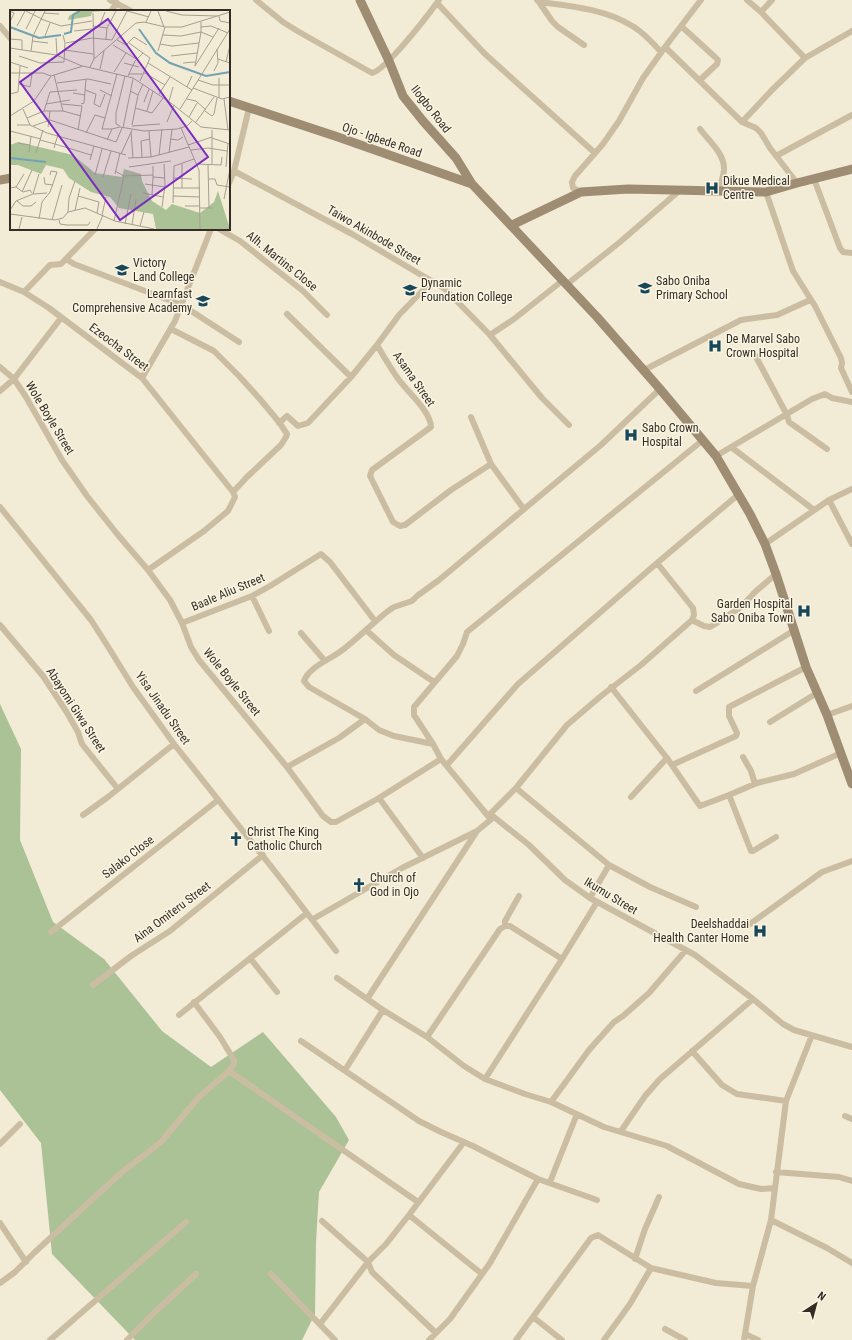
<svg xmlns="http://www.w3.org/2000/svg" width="852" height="1340" font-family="'Roboto Condensed',sans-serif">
<rect width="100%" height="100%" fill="#f2ebd6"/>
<path fill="#aac296" d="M 0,704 L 21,749 L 20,840 L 53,922 L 104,959 L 162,1031 L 211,1067 L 263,1032 L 336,1117 L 349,1140 L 319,1192 L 316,1242 L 315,1314 L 302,1340 L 135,1340 L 52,1254 L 41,1143 L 0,1090 Z"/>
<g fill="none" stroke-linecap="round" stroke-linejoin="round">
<path stroke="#cbbda2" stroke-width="6" d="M 110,0 L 131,11
M 256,0 L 283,22 L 299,32 L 372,73 C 386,70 429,14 439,0
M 537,0 L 539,2 C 571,6 606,9 634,27 C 645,34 653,43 661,52
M 747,0 L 761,12 L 805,58
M 539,2 L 552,21 L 558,27 L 584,45
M 437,3 L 485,54 L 595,153
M 111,11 L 117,3
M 761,12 L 772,0
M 0,26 L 11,39
M 681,26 L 715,57 L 718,60 L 717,64 L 700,80
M 665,47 L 742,122 L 756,128 L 761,133 L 770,148 L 797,183
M 742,122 L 772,90 L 805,58 L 852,31
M 700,129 C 709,141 725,154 724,170 C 723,180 719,182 722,192
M 776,156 L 852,115
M 234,171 L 352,234 L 445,289 L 490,335 L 542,398 L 569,425
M 814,179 L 840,248 L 843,252 L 852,253
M 229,183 L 234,171 L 249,108
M 581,192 L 573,188 L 572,182 L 575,176 L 603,144 L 619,121 L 643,78 L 665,47 L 701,0
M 766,192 L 793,271 L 815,306 L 841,358 L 842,363 L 841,368 L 852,392
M 219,229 L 240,241 L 303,291 L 327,315
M 66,259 L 74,264 L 182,305 L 239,342
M 0,282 L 24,292 L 49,308 L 142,378 L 233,492
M 566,285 L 620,242 L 679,191
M 24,292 L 50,265 L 61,264 L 95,229
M 287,314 L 351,377
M 490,335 L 514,319 L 562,281
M 377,345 C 384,357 391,369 399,380 C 408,392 431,412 431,427 L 372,470 L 370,476 L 393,522 L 400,526 L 405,525 L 451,490 L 491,464
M 755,355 L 787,415 L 789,422 L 827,449
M 0,367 L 14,379 L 26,397 L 62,460 L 87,496 L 118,535 L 148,570 L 170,600 L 182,623 L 191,647 L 199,660 L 287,767 L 323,816 L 331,822 L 336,822 L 379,798 L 441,759
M 644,370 L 741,320 L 777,315 L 810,300
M 142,378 L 175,321 L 211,229
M 0,391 L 14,379 L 61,318
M 471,417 L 491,464 L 523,508
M 279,422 L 279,423 L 287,416 L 298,426 L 308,423 L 351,377 L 377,345 L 399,315 L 432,281
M 731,447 L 814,510
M 716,456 L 812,399 L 825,394 L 832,398 L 852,402
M 829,500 L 852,544
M 0,507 L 91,620 L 107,645 L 133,687 L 174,744 L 281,879 L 336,951
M 765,544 L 829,500 L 852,489
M 148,570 L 204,531 L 228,511 L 235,497 L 233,492 L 247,477 L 281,445 L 286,437 L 287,434 L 279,422 L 259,398 L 239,376 L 214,351 L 171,329
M 252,596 L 269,631
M 692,620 L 704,626 L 710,627 L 715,624 L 741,607 L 755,592 L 776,574
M 182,623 L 252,596 L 270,586 L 321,554 L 330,562 L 375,621
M 0,625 L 43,676 L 66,711 L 78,732 L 82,744 L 118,789
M 366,630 L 394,655 L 434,682
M 301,633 L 325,661
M 611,687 L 667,758 L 700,806 L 729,795 L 757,783 L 794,774 L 841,753
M 696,691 L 793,631
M 827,715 L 852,706
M 365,719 L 309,687 L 304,681 C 309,666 334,658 345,648 C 360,636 373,623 388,611 L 394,607 L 412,601 L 417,596 L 439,580 L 601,445 L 660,389
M 770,722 L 817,693
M 433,744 L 414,715 L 414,707 L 457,656 L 463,644 L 467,632 L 703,440
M 743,757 L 751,771 L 755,784
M 447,765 L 518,684 L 657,563 L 739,494
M 672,765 L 736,736 L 737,733 L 729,716 L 729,707 L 806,667
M 287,767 L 339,738 L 365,719 L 379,730 L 394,736 L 433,744 L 441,759 L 488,816 L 494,817 L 529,845 L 565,880 L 590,898 L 695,955 L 753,999 L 783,1024 L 794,1030 L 852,1047
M 516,788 L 567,725 L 601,696 L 641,665 L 692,620 L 694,615 L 693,608 L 657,563
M 729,795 L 751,851 L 753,851 L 776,837
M 631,797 L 667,758
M 379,798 L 423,858
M 83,815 L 108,797 L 174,744
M 488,816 L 516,788 L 609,865 L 650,887 L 696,907
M 590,898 L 609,865
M 313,919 L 402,868 L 477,831 L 494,817
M 750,924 L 822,872 L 852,861
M 505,926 L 505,921 L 519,896
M 51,932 L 218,800
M 250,958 L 277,992
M 337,978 L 383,1010 L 427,1037 L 464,1066 L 485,1079 L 525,1094 L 551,1102 L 604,1127 L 667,1146 L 739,1184 L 761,1189 L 775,1188
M 93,985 L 131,956 L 170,931 L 263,855
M 367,999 L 477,831
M 179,1015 L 307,913
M 427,1037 L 500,929 L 505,926 L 510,926 L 562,959
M 301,1041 L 419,1121 L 441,1132 L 473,1146 L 538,1179 L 597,1200
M 692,1051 L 722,1085 L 737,1094 L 786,1101
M 345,1070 L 383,1010
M 229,1071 L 418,1202
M 485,1079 L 562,959 L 597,902
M 551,1102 L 589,1050 L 614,1022 L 623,1016 L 649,993 L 686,950
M 845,1116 L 852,1119
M 621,1131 L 645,1096 L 660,1079 L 753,999
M 464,1142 L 409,1215 L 482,1274
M 0,1144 L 20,1124
M 776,1172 L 839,1177 L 852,1181
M 550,1182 L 577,1114
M 771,1220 L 827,1248 L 852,1263
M 322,1221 L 368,1262 L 372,1272 L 436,1333
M 0,1223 L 26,1262
M 635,1259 L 645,1229 L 659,1197
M 271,1274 L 335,1340
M 0,1283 L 15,1272 L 35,1252 L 121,1173 L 161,1142 L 199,1097 L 229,1071 L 234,1064 L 234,1060 L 220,1037 L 194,1002
M 533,1317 L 562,1340
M 320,1324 L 368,1262 L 386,1244 L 409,1215
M 665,1329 L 685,1340
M 745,1334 L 758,1340
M 50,1340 L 186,1222
M 127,1340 L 155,1312 L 196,1274
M 429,1340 L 450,1319 L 490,1263 L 538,1179
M 516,1340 L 591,1238 L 598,1235 L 651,1268 L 716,1283 L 753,1286
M 604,1340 L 630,1304 L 651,1268
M 744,1340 L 753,1286 L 771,1220 L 786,1101 L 812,1035"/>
<path stroke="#9e8c73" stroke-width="9" d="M 360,0 L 389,61 L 403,96 L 423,121 L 456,158 L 472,184
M 229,101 L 335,136 L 472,184 L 597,317 L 660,389 L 716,456 L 750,514 L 765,544 L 776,574 L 806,667 L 827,715 L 852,784
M 0,180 L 11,178
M 512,225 L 581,192 L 628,189 L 766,192 L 797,183 L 852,169"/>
</g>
<defs>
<symbol id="hospital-bare" viewBox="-9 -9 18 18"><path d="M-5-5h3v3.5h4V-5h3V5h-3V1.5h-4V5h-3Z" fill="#184759" stroke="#faf4e2" stroke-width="2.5" paint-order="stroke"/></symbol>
<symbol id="school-bare" viewBox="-9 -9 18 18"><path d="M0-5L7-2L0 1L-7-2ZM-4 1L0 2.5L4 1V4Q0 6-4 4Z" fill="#184759" stroke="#faf4e2" stroke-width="2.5" paint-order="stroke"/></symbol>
<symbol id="church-bare" viewBox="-9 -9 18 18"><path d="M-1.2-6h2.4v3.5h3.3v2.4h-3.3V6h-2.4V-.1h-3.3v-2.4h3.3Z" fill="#184759" stroke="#faf4e2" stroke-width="2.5" paint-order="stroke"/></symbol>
</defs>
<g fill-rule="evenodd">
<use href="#hospital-bare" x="702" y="178" width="20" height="20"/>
<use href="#school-bare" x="112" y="260" width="20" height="20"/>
<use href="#school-bare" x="635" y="278" width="20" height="20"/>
<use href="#school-bare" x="400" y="280" width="20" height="20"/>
<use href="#school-bare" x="193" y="291" width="20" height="20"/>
<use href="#hospital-bare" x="705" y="336" width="20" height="20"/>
<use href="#hospital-bare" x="621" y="425" width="20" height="20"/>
<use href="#hospital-bare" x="794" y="601" width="20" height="20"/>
<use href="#church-bare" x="226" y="829" width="20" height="20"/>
<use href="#church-bare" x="349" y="875" width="20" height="20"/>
<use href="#hospital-bare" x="750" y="921" width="20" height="20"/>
</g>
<g text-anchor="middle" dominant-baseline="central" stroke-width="3" stroke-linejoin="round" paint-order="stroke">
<g font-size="12" fill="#352d25" stroke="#faf4e2">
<text transform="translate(431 109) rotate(52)">Ilogbo Road</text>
<text transform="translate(382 140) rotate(19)">Ojo - Igbede Road</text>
<text transform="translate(374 235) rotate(30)">Taiwo Akinbode Street</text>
<text transform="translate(282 261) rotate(39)">Alh. Martins Close</text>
<text transform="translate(119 347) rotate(37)">Ezeocha Street</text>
<text transform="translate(414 379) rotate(55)">Asama Street</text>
<text transform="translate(50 418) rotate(59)">Wole Boyle Street</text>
<text transform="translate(228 592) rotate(-23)">Baale Aliu Street</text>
<text transform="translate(232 682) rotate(51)">Wole Boyle Street</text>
<text transform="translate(163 708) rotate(55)">Yisa Jinadu Street</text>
<text transform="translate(76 710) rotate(57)">Abayomi Giwa Street</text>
<text transform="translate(128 857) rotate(-38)">Salako Close</text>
<text transform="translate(611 896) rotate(31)">Ikumu Street</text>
<text transform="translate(172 912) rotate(-37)">Aina Omiteru Street</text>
</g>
<g font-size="12" fill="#352d25" stroke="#faf4e2" text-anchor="start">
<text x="723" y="181">Dikue Medical<tspan x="723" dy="14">Centre</tspan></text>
<text x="133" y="263">Victory<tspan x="133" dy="14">Land College</tspan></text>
<text x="656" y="281">Sabo Oniba<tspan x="656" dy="14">Primary School</tspan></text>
<text x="421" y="283">Dynamic<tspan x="421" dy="14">Foundation College</tspan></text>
<text x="192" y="294" text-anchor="end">Learnfast<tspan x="192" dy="14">Comprehensive Academy</tspan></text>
<text x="726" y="339">De Marvel Sabo<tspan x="726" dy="14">Crown Hospital</tspan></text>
<text x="642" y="428">Sabo Crown<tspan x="642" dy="14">Hospital</tspan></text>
<text x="793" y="604" text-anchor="end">Garden Hospital<tspan x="793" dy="14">Sabo Oniba Town</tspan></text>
<text x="247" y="832">Christ The King<tspan x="247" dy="14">Catholic Church</tspan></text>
<text x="370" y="878">Church of<tspan x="370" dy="14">God in Ojo</tspan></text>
<text x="749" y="924" text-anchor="end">Deelshaddai<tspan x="749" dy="14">Health Canter Home</tspan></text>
</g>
</g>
<g transform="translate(10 10)">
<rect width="220" height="220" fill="#f2ebd6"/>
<path d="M 67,1 L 92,1 L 82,2 L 81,6 L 58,10 L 59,6 ZM 8,132 L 63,145 L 85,163 L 112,167 L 114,159 L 131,164 L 132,171 L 142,191 L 156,200 L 162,194 L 190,203 L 204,192 L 208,181 L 220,219 L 146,219 L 143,204 L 109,198 L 100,187 L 81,182 L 59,168 L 53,159 L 36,155 L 31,164 L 8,155 L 0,155 L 0,135 Z" fill="#aac296"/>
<path fill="none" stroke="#73a2b1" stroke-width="2" d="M 0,17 L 29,28 L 51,25M 129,19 L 146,43 L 160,53 L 196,66 L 220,62M 54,24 L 61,22 L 63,5 L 70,1M 0,148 L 36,152"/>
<path fill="none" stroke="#a69f8f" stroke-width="1" d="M 0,1 L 4,3 L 0,12M 16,1 L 32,9M 117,1 L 139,7M 148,1 L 154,17M 156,1 L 172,5 L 207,6M 34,3 L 49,4M 83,3 L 84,49M 209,6 L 210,11 L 220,13M 31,9 L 51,16 L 82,11M 136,12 L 141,1M 7,16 L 15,1M 83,16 L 97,18M 89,17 L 95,2M 191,17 L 201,16 L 218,23M 16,19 L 25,1M 64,21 L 82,19M 153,25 L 171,26 L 191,22 L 203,27M 35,26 L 40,13M 46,28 L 47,45M 82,28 L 102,30M 0,29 L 12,30 L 12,40M 96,29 L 97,18 L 106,1M 102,30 L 117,1M 107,30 L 116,35 L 124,27 L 137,35M 22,31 L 38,33M 56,33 L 82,28M 119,33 L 140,48 L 130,71M 150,34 L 162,36 L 189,33M 103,35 L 128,50M 0,38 L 46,45 L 72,56M 55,40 L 83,44M 21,41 L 23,26 L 35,1M 148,41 L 155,17M 9,46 L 30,53 L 54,52 L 55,33 L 53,25M 161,46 L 187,43M 208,49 L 220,53M 0,52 L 18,58M 216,52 L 220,35M 114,53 L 129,57M 138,53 L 182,80M 173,53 L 185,52M 185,56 L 191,22 L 191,12M 185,56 L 209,18M 80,57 L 84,49 L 126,13 L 134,12 L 155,17 L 172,17 L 220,2M 90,59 L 94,41M 204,61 L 208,53 L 207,39M 104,62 L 116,43M 133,62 L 155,75M 0,63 L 33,63 L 41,66M 119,64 L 132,64M 44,65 L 53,101M 118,66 L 125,51 L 133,43M 209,68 L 209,88M 188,70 L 203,75 L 220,75M 47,73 L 78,69 L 101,74M 9,74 L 20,77 L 22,64M 177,77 L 182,66M 183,78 L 212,89 L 220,87M 75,80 L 86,84 L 84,94 L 90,97 L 95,84M 90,80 L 102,86M 120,81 L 128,85 L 122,115M 63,83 L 75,85M 0,84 L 8,82 L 10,56M 149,84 L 160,67M 128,85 L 133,74M 177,89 L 186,91 L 196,100M 214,89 L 218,120M 159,91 L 163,77M 134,92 L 139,79M 36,94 L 60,90M 52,94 L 72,96 L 68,120M 71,94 L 74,93 L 76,69M 125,98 L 142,103 L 153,88M 13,99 L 20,115 L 37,123 L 116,145M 170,99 L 220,19M 34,101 L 40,82 L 67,80M 137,101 L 143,81M 195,101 L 202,106 L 204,104 L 207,88M 0,106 L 24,91 L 41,66 L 73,56 L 123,68 L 161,93 L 191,117 L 220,120M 179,107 L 187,93M 17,108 L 34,101 L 53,101 L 71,106M 157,112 L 164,95M 186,112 L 204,87M 7,115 L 20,115M 23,116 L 40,110 L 106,132 L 112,118M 110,116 L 106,114 L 106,103 L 115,66M 122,116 L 150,114M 38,117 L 40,101M 113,118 L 123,69M 171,118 L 189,160 L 190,219M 102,119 L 92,119 L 107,64M 202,120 L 202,154M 0,121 L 31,129M 139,121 L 141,147M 121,122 L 123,148M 76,123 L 85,105 L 95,108M 48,125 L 45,134 L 81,145M 202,128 L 220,134M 160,129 L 168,130 L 173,127M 30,130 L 45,134 L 44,138M 97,130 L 102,119 L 110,117 L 134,121 L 167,119 L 177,116 L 182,111M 8,133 L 20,135M 178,135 L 202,127M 181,140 L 198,138 L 217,141M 19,142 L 21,126M 26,143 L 33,120M 159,143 L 162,119M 111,144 L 122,120M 149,145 L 152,119M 132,147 L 131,131 L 140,129M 118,148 L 141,147 L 179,137M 80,150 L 84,136M 172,154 L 172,178M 187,154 L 211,155 L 212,147M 198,154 L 199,198M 143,156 L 143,167 L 155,168M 119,157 L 161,151M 216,157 L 218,133M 105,164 L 110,143M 85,165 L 92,139M 114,166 L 143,165M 34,167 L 35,174 L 43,175M 93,167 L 101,141M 164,168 L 182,169M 198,169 L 205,169 L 207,175 L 220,177M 135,174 L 155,177M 6,177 L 13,182 L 20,180 L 22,183M 0,178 L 6,177 L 14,164M 164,178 L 190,178M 12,182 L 22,160M 133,183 L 153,187M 23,184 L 29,164M 142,185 L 143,167M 68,186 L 89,192 L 87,203M 163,186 L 190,187M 214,189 L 220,159M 7,191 L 13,196 L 21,196 L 26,192M 163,193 L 164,156 L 184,149M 175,196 L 190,196M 152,197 L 155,175 L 154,154M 190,198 L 203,198M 0,200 L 6,191 L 23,184 L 37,183M 65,200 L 70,178M 58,202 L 59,188 L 65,171M 0,204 L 45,210 L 53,208 L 58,202 L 75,198 L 105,211 L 144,219M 92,205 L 96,187M 29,209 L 32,192 L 40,182 L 47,162 L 41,161 L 40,165M 42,210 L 52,175M 49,210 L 50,214 L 57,215 L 78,215 L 80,212M 104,211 L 114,166 L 105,161M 115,214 L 121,184M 122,215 L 126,189M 130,216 L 134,202M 9,219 L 12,207M 87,219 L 93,205"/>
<path fill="#7b2cbf" fill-opacity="0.15" stroke="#7b2cbf" stroke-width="2" d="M 98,9 L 198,147 L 110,210 L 10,72 Z"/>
<rect width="220" height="220" fill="none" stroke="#352d25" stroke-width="2"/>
</g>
<g transform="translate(816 1304) rotate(36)" stroke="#faf4e2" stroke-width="3" paint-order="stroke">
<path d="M0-3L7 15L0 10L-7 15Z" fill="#352d25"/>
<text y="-6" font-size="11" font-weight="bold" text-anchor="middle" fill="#352d25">N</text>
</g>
</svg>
